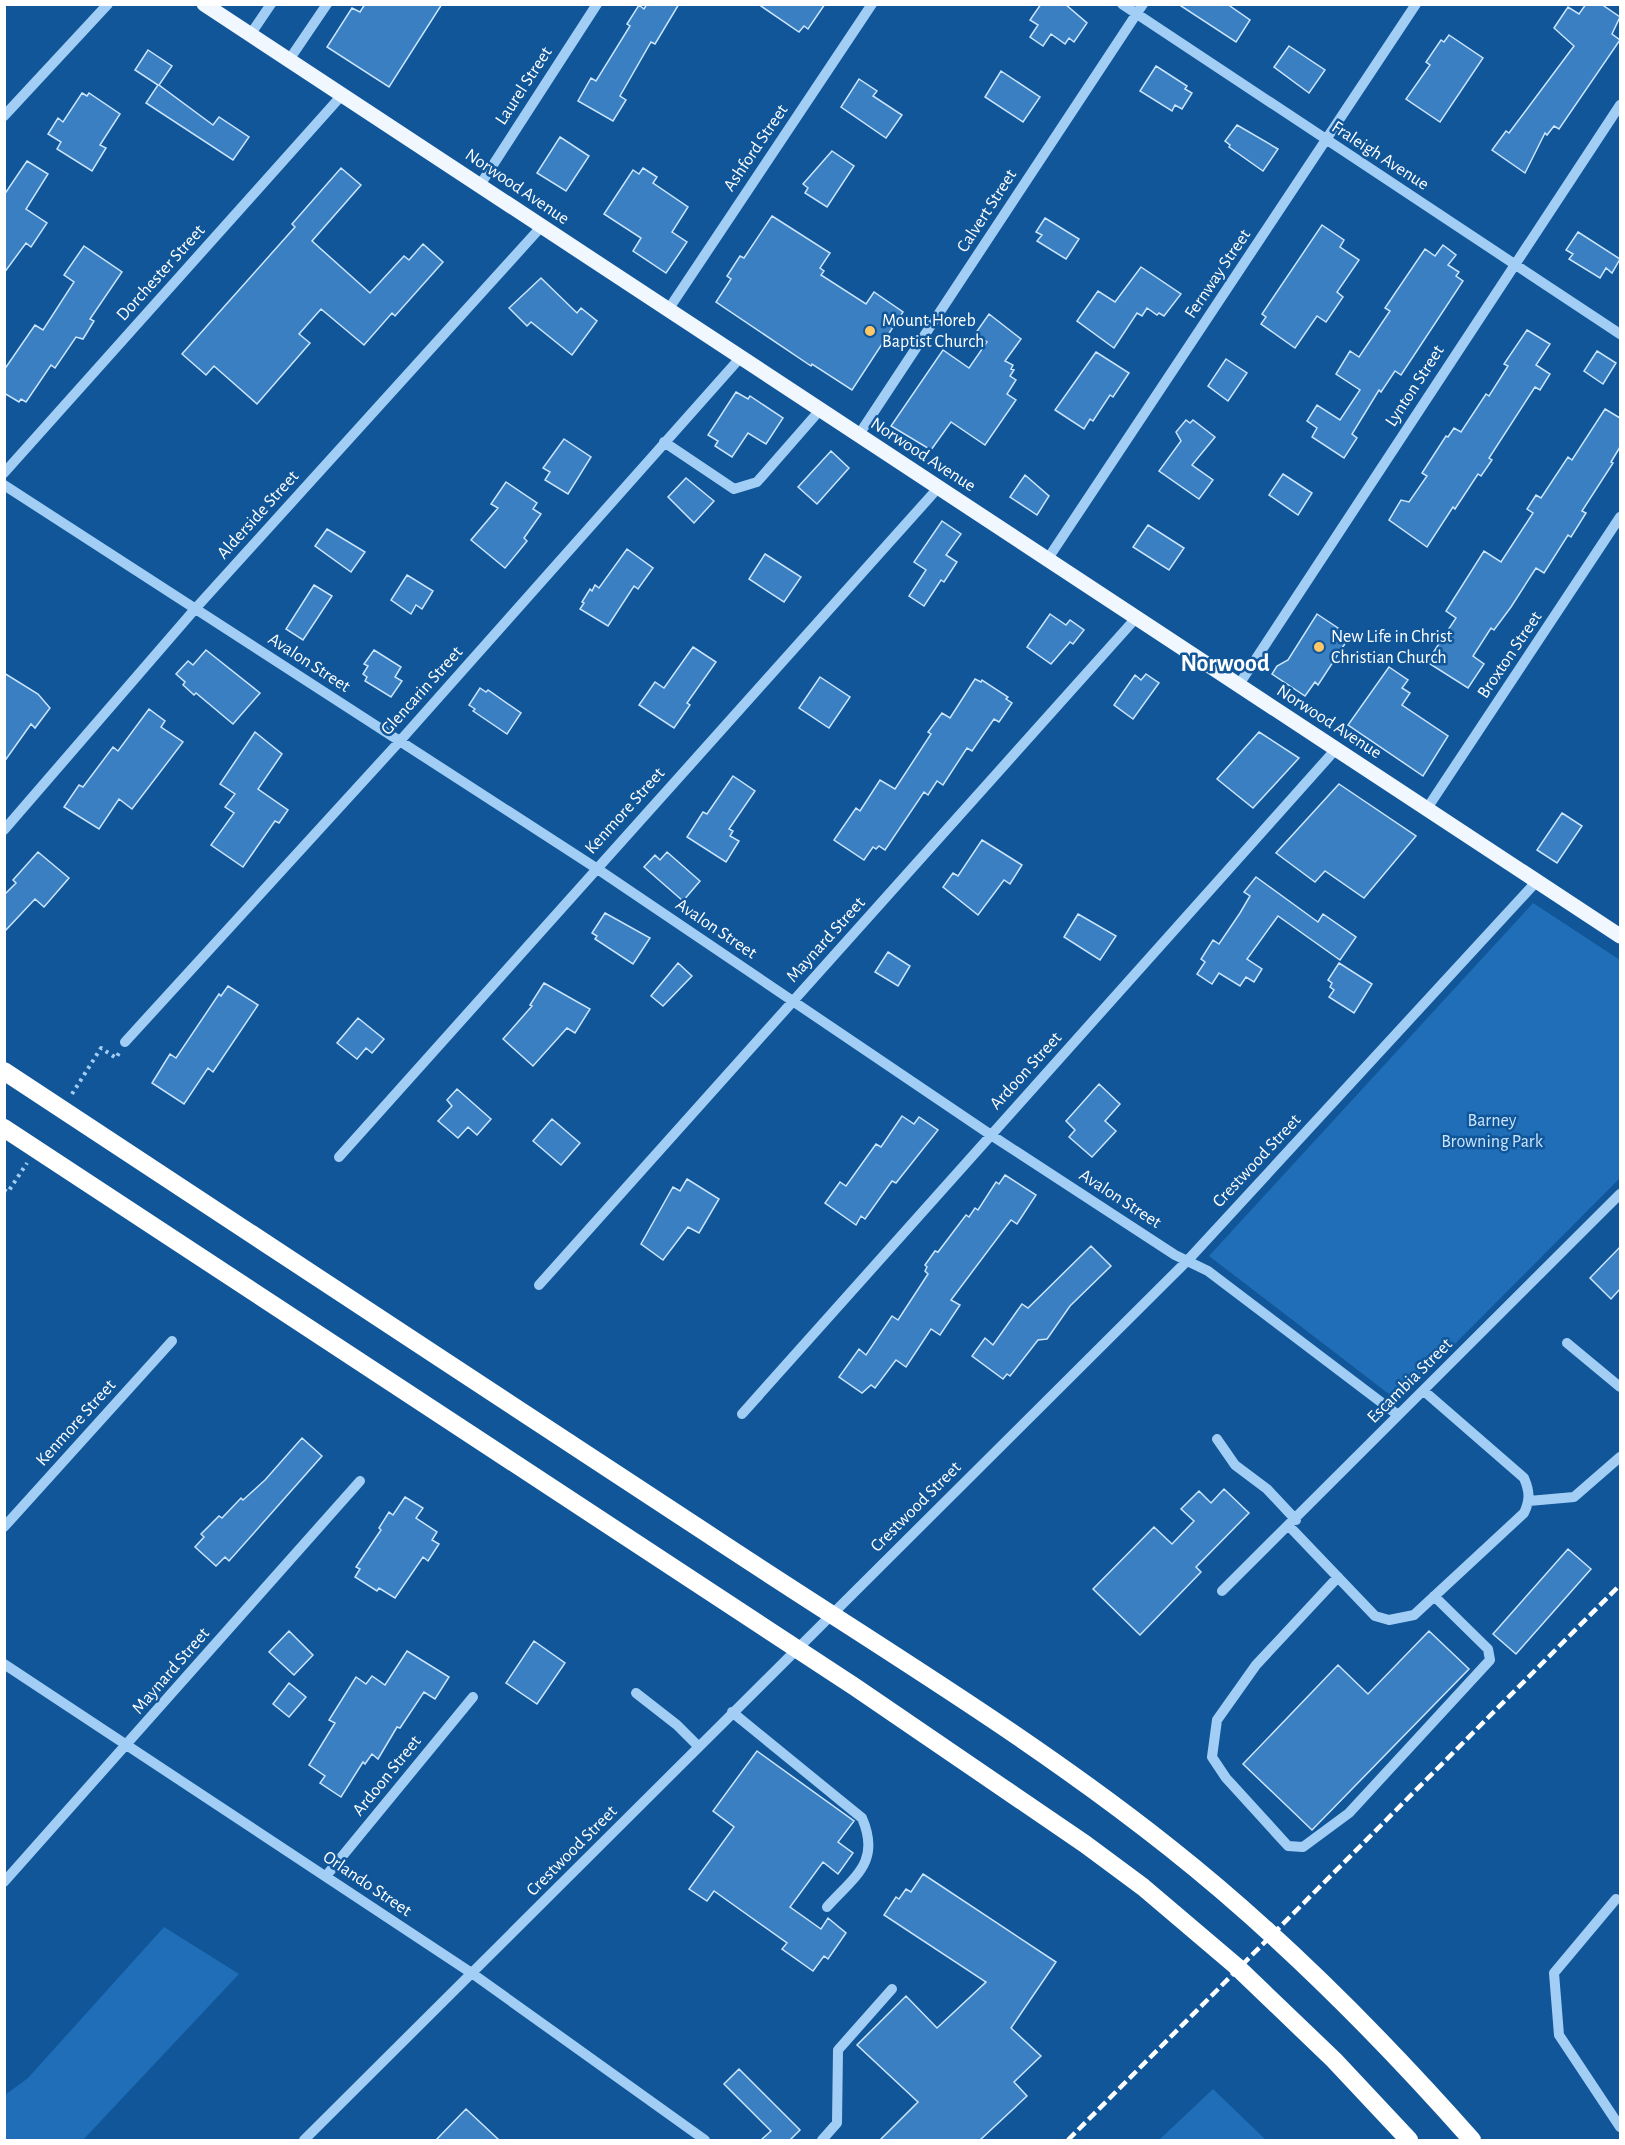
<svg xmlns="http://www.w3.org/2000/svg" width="1625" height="2145" font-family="'Alegreya Sans',sans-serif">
<rect width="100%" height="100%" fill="#105699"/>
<path fill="#1f6eb7" d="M 1533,903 L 1620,960 L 1620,1178 L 1398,1401 L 1209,1256 Z
M 164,1927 L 239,1974 L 83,2140 L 5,2140 L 5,2095 L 28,2078 Z
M 1213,2089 L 1266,2140 L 1159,2140 Z"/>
<path fill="#397fc1" stroke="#cbe5fe" stroke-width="1.5" d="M 365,4 L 442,4 L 389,87 L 327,47 L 352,8 L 360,12 Z
M 647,4 L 679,4 L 655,44 L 651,42 L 620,96 L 626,100 L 613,121 L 578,101 L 591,78 L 596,81 L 630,26 L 627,24 L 639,5 L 644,9 Z
M 758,4 L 825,4 L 808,29 L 804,26 L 799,32 Z
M 1041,4 L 1065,4 L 1087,23 L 1074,42 L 1069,38 L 1065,44 L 1051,34 L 1043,46 L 1030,37 L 1038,25 L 1030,20 Z
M 1178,4 L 1227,4 L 1250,20 L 1236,42 Z
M 1586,4 L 1601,4 L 1620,17 L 1612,34 L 1620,40 L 1559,129 L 1554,126 L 1547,135 L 1545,133 L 1525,173 L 1492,150 L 1506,131 L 1509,133 L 1574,46 L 1554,28 L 1568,7 L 1579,14 Z
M 1449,35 L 1483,58 L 1440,122 L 1406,99 L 1430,65 L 1426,62 L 1441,40 L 1444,42 Z
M 1289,46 L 1325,70 L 1309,93 L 1274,67 Z
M 148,50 L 172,66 L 159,85 L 213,125 L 219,117 L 249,137 L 233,160 L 146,103 L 158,85 L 135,70 Z
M 1156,66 L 1187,86 L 1185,89 L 1192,93 L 1182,109 L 1175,105 L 1172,111 L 1140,91 Z
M 1001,71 L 1040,97 L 1023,122 L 985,97 Z
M 859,79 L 877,91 L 873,96 L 902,115 L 886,138 L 841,107 Z
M 82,93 L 87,96 L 89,93 L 120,114 L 100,145 L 106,148 L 92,171 L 57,149 L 61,142 L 48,134 L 58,118 L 63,122 Z
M 1237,125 L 1278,149 L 1263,171 L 1229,147 L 1230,145 L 1225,141 Z
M 560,137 L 589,156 L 566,191 L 537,173 Z
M 832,151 L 854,166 L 827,207 L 805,193 L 808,188 L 803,184 Z
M 27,161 L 48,174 L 26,209 L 47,223 L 31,247 L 26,243 L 4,273 L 4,195 Z
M 341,168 L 361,185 L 312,241 L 370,293 L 404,256 L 409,260 L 423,244 L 443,262 L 395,316 L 392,313 L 364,345 L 321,309 L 299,334 L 310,343 L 257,404 L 214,366 L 206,375 L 182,354 L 295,227 L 292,224 Z
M 643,168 L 657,177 L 653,183 L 688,207 L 672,232 L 687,242 L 666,273 L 633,251 L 641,238 L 604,214 L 633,170 L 639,174 Z
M 772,216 L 830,253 L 820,268 L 824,271 L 821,275 L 866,304 L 874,292 L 903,312 L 852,390 L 812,364 L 811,366 L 716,302 L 731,279 L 727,276 L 740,256 L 744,258 Z
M 1045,218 L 1079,239 L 1066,259 L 1037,241 L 1042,235 L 1036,232 Z
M 1322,225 L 1344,240 L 1340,247 L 1359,260 L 1337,292 L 1343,297 L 1326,322 L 1317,316 L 1295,348 L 1261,324 L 1266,317 L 1262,314 Z
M 1578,232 L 1620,259 L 1612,273 L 1606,268 L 1600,278 L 1569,259 L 1573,254 L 1566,250 Z
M 1443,245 L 1456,255 L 1448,265 L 1459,272 L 1456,276 L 1463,281 L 1401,375 L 1395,371 L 1381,392 L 1379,390 L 1352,434 L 1357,438 L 1344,458 L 1312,437 L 1317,428 L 1307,421 L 1317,405 L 1340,420 L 1360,390 L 1336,374 L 1350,351 L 1359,357 L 1390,311 L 1385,308 L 1425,249 L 1435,256 Z
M 84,246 L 122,272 L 90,319 L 94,321 L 83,339 L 76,337 L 55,368 L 51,365 L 26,402 L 21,399 L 19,402 L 4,393 L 4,370 L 35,325 L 43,330 L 74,282 L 64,275 Z
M 1141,267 L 1181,294 L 1164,316 L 1159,313 L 1157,315 L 1147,308 L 1142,316 L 1137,313 L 1114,348 L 1077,321 L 1098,291 L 1115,302 Z
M 541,278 L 577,313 L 581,308 L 597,321 L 572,355 L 531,322 L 527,326 L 509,308 Z
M 989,314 L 1021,339 L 1005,361 L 1013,365 L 1011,369 L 1014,370 L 1010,376 L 1016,380 L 1007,394 L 1016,400 L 985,445 L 951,422 L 931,450 L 891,426 L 943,350 L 969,368 L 987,342 L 975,334 Z
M 1527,330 L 1550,344 L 1536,365 L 1550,374 L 1540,390 L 1535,387 L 1489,458 L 1492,460 L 1481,476 L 1478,474 L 1455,509 L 1453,507 L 1427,547 L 1389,520 L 1401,500 L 1409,502 L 1427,476 L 1422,473 L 1446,436 L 1448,437 L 1454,428 L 1461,432 L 1486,394 L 1489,396 L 1508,366 L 1504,364 Z
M 1597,351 L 1616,363 L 1603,384 L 1584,371 Z
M 1096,352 L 1129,373 L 1113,397 L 1110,395 L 1093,421 L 1090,419 L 1084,429 L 1055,410 Z
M 1226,359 L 1247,373 L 1228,401 L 1208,386 Z
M 736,392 L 748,399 L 750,396 L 783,418 L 766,444 L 748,433 L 732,457 L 715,446 L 718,441 L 708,435 Z
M 1605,409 L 1620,418 L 1620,447 L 1611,462 L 1613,463 L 1582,511 L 1586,513 L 1571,537 L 1568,535 L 1544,573 L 1536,568 L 1511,607 L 1494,630 L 1491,628 L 1473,656 L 1484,664 L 1468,688 L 1427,662 L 1456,618 L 1446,611 L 1484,551 L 1501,562 L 1533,513 L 1527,509 L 1536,495 L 1541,498 L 1568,457 L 1572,460 Z
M 1186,420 L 1190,423 L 1193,420 L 1215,437 L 1192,465 L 1213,480 L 1199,499 L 1159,471 L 1181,441 L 1176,432 Z
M 564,439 L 591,457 L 568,494 L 545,480 L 550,472 L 543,468 Z
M 831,451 L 849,468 L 817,504 L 798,487 Z
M 1283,474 L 1312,493 L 1298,515 L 1269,495 Z
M 1025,475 L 1049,496 L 1037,515 L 1010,497 Z
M 686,478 L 714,501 L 694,523 L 668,497 Z
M 506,482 L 537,503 L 533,509 L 541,514 L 524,538 L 527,541 L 505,568 L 471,540 L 498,508 L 491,504 Z
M 942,521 L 961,534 L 946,555 L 957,562 L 944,582 L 941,580 L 924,606 L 909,596 L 926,570 L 914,562 Z
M 1148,525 L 1184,548 L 1169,570 L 1133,547 Z
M 327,529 L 365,552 L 351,572 L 315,546 Z
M 627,549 L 653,568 L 638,589 L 634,586 L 608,626 L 580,609 L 584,603 L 582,602 L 590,589 L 592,591 L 595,585 L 599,588 Z
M 765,554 L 801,577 L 784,602 L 749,579 Z
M 407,575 L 433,591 L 422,609 L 416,605 L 411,614 L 391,600 Z
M 314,585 L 332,596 L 303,640 L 286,629 Z
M 1050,614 L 1066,625 L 1070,620 L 1084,630 L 1073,644 L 1070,642 L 1051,664 L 1027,647 Z
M 1317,614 L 1350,636 L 1318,685 L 1315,682 L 1305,696 L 1272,674 L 1277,666 L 1288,660 Z
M 693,647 L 716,662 L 687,703 L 690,705 L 674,728 L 639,705 L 655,682 L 664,688 Z
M 206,650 L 260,693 L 233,724 L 196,693 L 194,695 L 183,685 L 185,682 L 176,674 L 188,661 L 193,665 Z
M 374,650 L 401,667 L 395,677 L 402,681 L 391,697 L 365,681 L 367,677 L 363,674 L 368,666 L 364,664 Z
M 1389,667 L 1408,680 L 1402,688 L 1410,693 L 1402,705 L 1448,736 L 1423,776 L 1348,725 Z
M 4,673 L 38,694 L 50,708 L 35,728 L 31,724 L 4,762 Z
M 1146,674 L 1159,683 L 1133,719 L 1114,705 L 1135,675 L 1141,680 Z
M 820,677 L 850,697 L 829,728 L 799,708 Z
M 975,679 L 981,682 L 982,680 L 1008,697 L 1006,699 L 1012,703 L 999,722 L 994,719 L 972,751 L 967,748 L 943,785 L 937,781 L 928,795 L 924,792 L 885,850 L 879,846 L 876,849 L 873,847 L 864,860 L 834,840 L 856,808 L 860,811 L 880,780 L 895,789 L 931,734 L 928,732 L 942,713 L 950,718 Z
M 480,688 L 486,692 L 488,690 L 521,713 L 507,734 L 473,711 L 475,709 L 469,705 Z
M 149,709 L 165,721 L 161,727 L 183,742 L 132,809 L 119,799 L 99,829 L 64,807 L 79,785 L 83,787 L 113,747 L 118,751 Z
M 255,732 L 282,754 L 258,789 L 288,810 L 279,823 L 275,821 L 243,867 L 211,845 L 234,813 L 225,807 L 235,794 L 220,784 Z
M 1259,732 L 1299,758 L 1253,808 L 1217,779 Z
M 733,776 L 755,791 L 729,829 L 733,831 L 730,836 L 739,841 L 726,862 L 687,837 L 703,812 L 707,814 Z
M 1339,784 L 1416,836 L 1364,898 L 1325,871 L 1315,882 L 1276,853 Z
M 1562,813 L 1582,826 L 1557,863 L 1537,850 Z
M 982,840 L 1022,865 L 1010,884 L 1004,880 L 978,915 L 943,887 L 953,873 L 958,876 Z
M 38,852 L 69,878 L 44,907 L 35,899 L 4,932 L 4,895 L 16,883 L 13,880 Z
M 667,852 L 700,881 L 683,901 L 644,867 L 655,855 L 660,860 Z
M 1256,877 L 1318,922 L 1323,914 L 1356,937 L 1340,960 L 1278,916 L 1247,959 L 1262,969 L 1254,982 L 1246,977 L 1240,986 L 1219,973 L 1212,984 L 1197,974 L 1205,962 L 1201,959 L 1213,940 L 1219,944 L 1240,913 L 1250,896 L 1244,892 Z
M 605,913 L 650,938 L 633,964 L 595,939 L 597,936 L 592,933 Z
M 1078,914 L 1116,936 L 1100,960 L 1064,937 Z
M 888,952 L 910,966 L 898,986 L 875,972 Z
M 678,963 L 692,976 L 663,1006 L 651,996 Z
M 1339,963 L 1372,984 L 1354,1013 L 1329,997 L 1334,990 L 1330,987 L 1332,983 L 1328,980 Z
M 544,983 L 590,1009 L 575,1033 L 567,1028 L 533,1066 L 503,1039 L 532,1006 L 530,1005 Z
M 228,986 L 258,1005 L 213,1072 L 208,1068 L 184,1104 L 152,1083 L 170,1054 L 176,1058 L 219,994 L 221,996 Z
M 358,1018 L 384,1039 L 372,1053 L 366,1048 L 357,1059 L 337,1043 Z
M 1099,1084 L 1120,1104 L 1105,1121 L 1116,1131 L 1092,1157 L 1069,1137 L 1075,1130 L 1066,1121 Z
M 457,1089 L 491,1119 L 477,1135 L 468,1127 L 458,1138 L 438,1121 L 452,1106 L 447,1100 Z
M 902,1116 L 914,1124 L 919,1117 L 938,1130 L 896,1183 L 892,1181 L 865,1219 L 861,1216 L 856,1225 L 825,1203 L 840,1182 L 846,1186 L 876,1144 L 881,1147 Z
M 552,1119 L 580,1143 L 561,1165 L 533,1141 Z
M 1005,1175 L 1036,1195 L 1017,1224 L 1011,1220 L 951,1300 L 960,1305 L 940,1335 L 931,1329 L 906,1367 L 896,1360 L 875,1388 L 871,1385 L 862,1393 L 839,1377 L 859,1349 L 866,1355 L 892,1316 L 898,1320 L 928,1274 L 925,1271 L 927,1267 L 925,1265 L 935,1251 L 938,1252 L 966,1215 L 969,1217 L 975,1208 L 978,1210 L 996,1182 L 999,1184 Z
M 687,1179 L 719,1199 L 699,1233 L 688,1227 L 663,1260 L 641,1244 L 673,1187 L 680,1191 Z
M 1091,1246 L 1111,1266 L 1070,1306 L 1047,1339 L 1038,1340 L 1010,1376 L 1007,1374 L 1003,1379 L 972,1356 L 985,1338 L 993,1345 L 1022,1304 L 1028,1308 Z
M 1620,1247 L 1620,1289 L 1611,1299 L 1590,1278 Z
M 302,1438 L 322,1456 L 229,1561 L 225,1557 L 216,1566 L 195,1547 L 204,1537 L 201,1534 L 219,1516 L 222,1518 L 241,1498 L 243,1500 L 265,1480 Z
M 1224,1489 L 1249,1513 L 1196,1567 L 1201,1572 L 1140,1635 L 1093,1589 L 1154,1527 L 1172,1544 L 1194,1521 L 1181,1509 L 1199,1491 L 1211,1503 Z
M 405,1497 L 423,1508 L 416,1518 L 437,1532 L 432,1540 L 439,1544 L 428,1561 L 423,1557 L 395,1598 L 379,1588 L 377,1591 L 355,1577 L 360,1569 L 356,1567 L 381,1530 L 379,1528 L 389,1512 L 393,1515 Z
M 1568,1549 L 1591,1569 L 1516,1654 L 1493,1634 Z
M 289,1631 L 313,1655 L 294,1675 L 269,1652 Z
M 1429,1631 L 1469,1669 L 1312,1830 L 1243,1764 L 1338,1665 L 1368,1694 Z
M 534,1641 L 565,1663 L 537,1704 L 506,1683 Z
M 407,1651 L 449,1677 L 435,1699 L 424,1692 L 400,1728 L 397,1727 L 378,1759 L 372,1754 L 365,1764 L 363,1762 L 341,1797 L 320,1783 L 325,1776 L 309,1765 L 335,1723 L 329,1720 L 356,1677 L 366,1684 L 372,1676 L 385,1685 Z
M 289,1683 L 306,1697 L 289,1717 L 273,1704 Z
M 757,1751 L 854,1821 L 838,1842 L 853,1853 L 838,1874 L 823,1862 L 790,1907 L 821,1929 L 828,1918 L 846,1933 L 828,1959 L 824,1956 L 813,1971 L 782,1949 L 787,1943 L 714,1891 L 707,1901 L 689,1889 L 734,1827 L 713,1811 Z
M 923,1874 L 1056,1962 L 1011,2028 L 1041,2056 L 1014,2082 L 1027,2096 L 980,2140 L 880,2140 L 918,2102 L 857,2045 L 906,1996 L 937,2028 L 986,1982 L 884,1915 L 896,1897 L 899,1899 L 906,1889 L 911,1892 Z
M 739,2069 L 800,2130 L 790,2140 L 761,2140 L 771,2131 L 724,2084 Z
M 466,2109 L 499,2140 L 436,2140 Z"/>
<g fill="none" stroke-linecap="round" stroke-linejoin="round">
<path stroke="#a2cdf4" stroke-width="4" stroke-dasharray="3 4.5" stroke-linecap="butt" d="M 72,1094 L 101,1048 L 116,1058 L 119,1053
M 4,1190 L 8,1192 L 27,1163"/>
<path stroke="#a2cdf4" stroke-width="10" d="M 1122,4 L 1620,334
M 250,35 L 271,4
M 289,60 L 327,4
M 4,116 L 108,4
M 480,185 L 597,4
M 668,310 L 872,4
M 858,436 L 1143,4
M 664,442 L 734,489 L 757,482 L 820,410
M 4,473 L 342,95
M 4,485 L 596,868 L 991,1135 L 1175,1255 L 1208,1271 L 1398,1415
M 1047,560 L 1416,4
M 1238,686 L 1620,105
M 1426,810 L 1620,517
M 4,830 L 195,609 L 541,227
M 125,1042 L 399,742 L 740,358
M 339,1157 L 938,488
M 539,1285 L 1136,618
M 1567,1343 L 1620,1387
M 742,1414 L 1336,749
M 1217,1439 L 1235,1465 L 1267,1489 L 1296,1520
M 1529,1501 L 1574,1497 L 1620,1457
M 1289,1526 L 1375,1616 L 1389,1620 L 1414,1615 L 1524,1513 C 1530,1500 1530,1492 1524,1478 L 1424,1391
M 4,1527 L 172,1341
M 1338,1577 L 1256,1665 L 1217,1720 L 1212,1757 L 1226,1778 L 1288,1846 L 1303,1847 L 1349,1813 L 1490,1660 L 1488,1649 L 1434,1596
M 1222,1591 L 1620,1194
M 4,1664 L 473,1974 L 705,2140
M 636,1693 L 677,1725 L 699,1747
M 732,1712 L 862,1818 C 881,1862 855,1876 827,1907
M 326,1876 L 473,1697
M 4,1882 L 360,1481
M 1616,1899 L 1554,1973 L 1559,2035 L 1620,2127
M 304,2140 L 1188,1260 L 1536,882
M 822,2140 L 837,2123 L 838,2050 L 892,1989"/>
<path stroke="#f0f7ff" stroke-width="15" d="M 204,4 L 1620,936"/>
<path stroke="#fff" stroke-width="18" d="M 4,1071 C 239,1226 473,1380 708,1534 C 863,1637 1024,1732 1170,1848 C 1280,1935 1379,2035 1472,2140
M 4,1128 L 855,1687 L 1085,1844 L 1143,1887 L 1236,1966 L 1334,2060 L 1409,2140"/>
<path stroke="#fff" stroke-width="4.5" stroke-dasharray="10 4.5" stroke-linecap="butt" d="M 1068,2140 L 1620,1585"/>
</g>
<g fill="#ffc866" stroke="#105699" stroke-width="2">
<circle cx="870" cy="331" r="6"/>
<circle cx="1319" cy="647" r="6"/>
</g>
<g text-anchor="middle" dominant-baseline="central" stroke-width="5" stroke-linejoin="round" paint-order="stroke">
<g font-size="18" fill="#fff" stroke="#105699">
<text transform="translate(524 86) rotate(-57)">Laurel Street</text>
<text transform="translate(756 148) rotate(-56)">Ashford Street</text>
<text transform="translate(1380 156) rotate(33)">Fraleigh Avenue</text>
<text transform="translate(517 187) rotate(34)">Norwood Avenue</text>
<text transform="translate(987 211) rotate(-57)">Calvert Street</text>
<text transform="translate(161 273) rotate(-48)">Dorchester Street</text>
<text transform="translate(1218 274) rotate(-56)">Fernway Street</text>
<text transform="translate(1415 386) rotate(-57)">Lynton Street</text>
<text transform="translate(923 455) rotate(33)">Norwood Avenue</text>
<text transform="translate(258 515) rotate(-48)">Alderside Street</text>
<text transform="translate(1510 655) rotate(-56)">Broxton Street</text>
<text transform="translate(309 663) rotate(33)">Avalon Street</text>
<text transform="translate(422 691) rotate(-48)">Glencarin Street</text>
<text transform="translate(1329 722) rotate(33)">Norwood Avenue</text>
<text transform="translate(625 811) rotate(-48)">Kenmore Street</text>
<text transform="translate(716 929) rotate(34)">Avalon Street</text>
<text transform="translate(826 940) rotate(-48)">Maynard Street</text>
<text transform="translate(1026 1071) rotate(-48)">Ardoon Street</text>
<text transform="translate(1257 1161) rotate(-47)">Crestwood Street</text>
<text transform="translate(1120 1199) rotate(33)">Avalon Street</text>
<text transform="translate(1410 1381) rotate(-45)">Escambia Street</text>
<text transform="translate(76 1423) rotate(-48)">Kenmore Street</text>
<text transform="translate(916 1507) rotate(-45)">Crestwood Street</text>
<text transform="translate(171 1671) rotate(-49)">Maynard Street</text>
<text transform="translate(387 1776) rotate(-51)">Ardoon Street</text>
<text transform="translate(572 1851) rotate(-45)">Crestwood Street</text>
<text transform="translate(367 1884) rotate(34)">Orlando Street</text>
</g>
<g font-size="18" fill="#fff" stroke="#105699" text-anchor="start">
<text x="882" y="321">Mount Horeb<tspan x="882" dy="21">Baptist Church</tspan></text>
<text x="1331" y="637">New Life in Christ<tspan x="1331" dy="21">Christian Church</tspan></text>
</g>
<g font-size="18" fill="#cbe5fe" stroke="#105699">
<text x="1492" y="1121">Barney<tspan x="1492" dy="21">Browning Park</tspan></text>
</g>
<g font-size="24" font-weight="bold" fill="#fff" stroke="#105699">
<text x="1225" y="664">Norwood</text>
</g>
</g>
<rect width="1625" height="2145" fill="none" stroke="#ffffff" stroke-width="12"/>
</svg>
